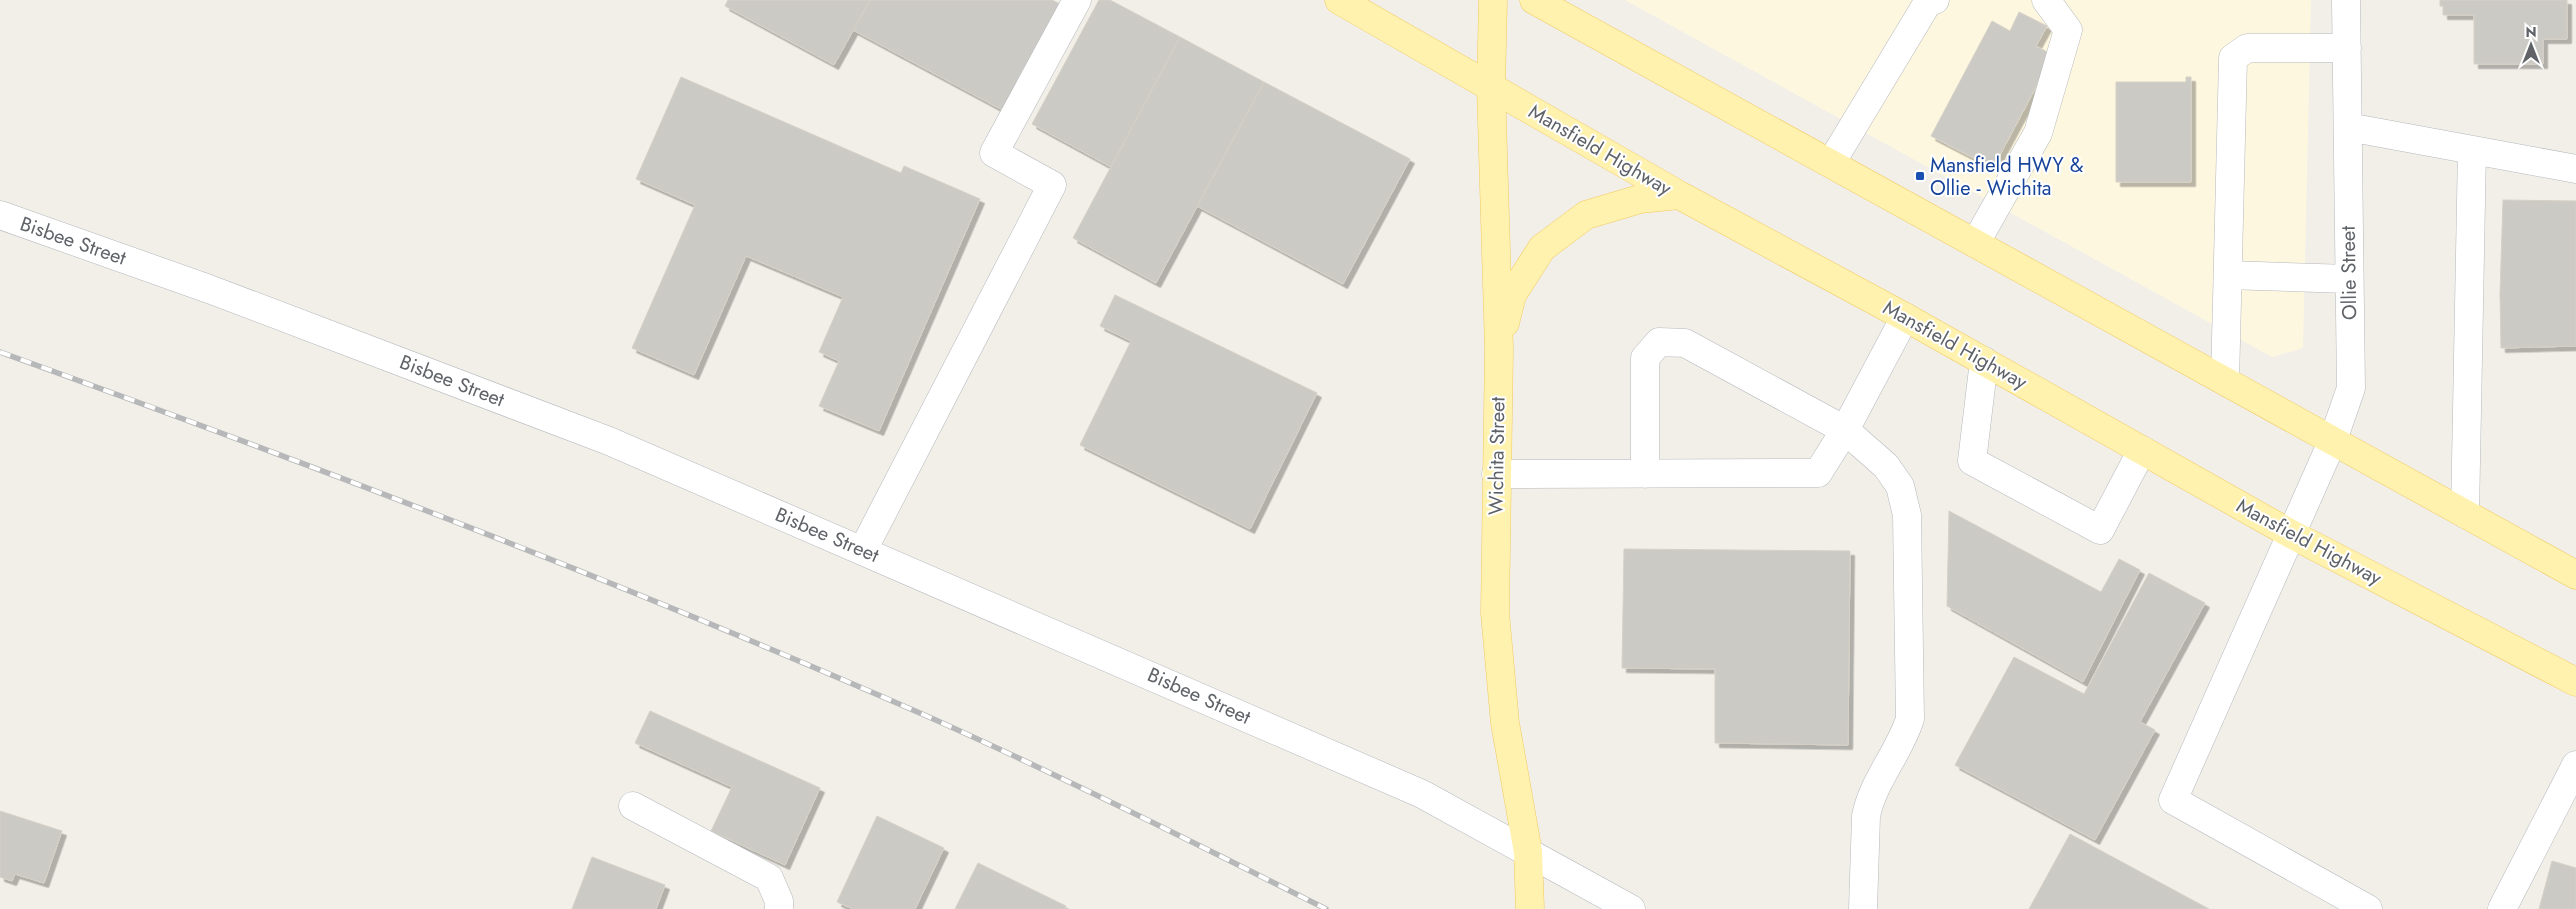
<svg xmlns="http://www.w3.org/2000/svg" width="2576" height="909" font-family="Jost,sans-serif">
<defs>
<filter id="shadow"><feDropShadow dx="4.5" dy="4.5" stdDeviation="0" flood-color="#0004"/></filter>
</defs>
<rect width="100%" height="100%" fill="#f1efe8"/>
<path fill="#fef7e0" d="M 1625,0 L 2311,0 L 2303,348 L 2272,357 Z"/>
<path fill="#cccac5" stroke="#d6d1c6" filter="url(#shadow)" d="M 728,0 L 870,0 L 834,65 L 725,6 Z
M 870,0 L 1052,0 L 1066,7 L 1008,113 L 853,30 Z
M 1099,0 L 1110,0 L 1180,37 L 1111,167 L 1032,124 Z
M 2440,0 L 2567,0 L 2567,39 L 2543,39 L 2543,64 L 2474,64 L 2474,15 L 2443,15 L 2443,6 L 2440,6 Z
M 2019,12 L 2047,26 L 2036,46 L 2053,55 L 1993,168 L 1931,136 L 1992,21 L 2010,31 Z
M 1180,37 L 1264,82 L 1156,283 L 1073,238 Z
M 681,77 L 901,173 L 904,166 L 980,199 L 879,431 L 819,406 L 839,361 L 819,352 L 843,297 L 746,256 L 694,375 L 632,348 L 695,205 L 636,179 Z
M 2186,77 L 2191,77 L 2191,182 L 2116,182 L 2116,82 L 2186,82 Z
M 1264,82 L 1410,159 L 1343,284 L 1197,206 Z
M 2503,200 L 2576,201 L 2576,346 L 2501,348 L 2500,294 Z
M 1115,295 L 1317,393 L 1250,529 L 1080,445 L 1131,341 L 1100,326 Z
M 1949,511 L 2101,592 L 2119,559 L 2140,570 L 2083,682 L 1947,606 Z
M 1624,549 L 1850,551 L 1848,745 L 1715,743 L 1715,669 L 1622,668 Z
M 2149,573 L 2205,603 L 2140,722 L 2155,730 L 2095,840 L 1955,765 L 2014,657 L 2084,694 Z
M 650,711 L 820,788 L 785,865 L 711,831 L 732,787 L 635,743 Z
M 0,811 L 62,831 L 44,883 L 15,874 L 12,881 L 0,877 Z
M 877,816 L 944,848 L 915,909 L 853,909 L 837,902 Z
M 2070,834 L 2209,909 L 2029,909 Z
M 592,857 L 665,885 L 656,909 L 572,909 Z
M 2552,861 L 2576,868 L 2576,909 L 2539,909 Z
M 978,863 L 1066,906 L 1065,909 L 955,909 Z"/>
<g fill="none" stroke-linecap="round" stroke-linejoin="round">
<defs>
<path id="minor" d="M 2346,0 L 2351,388 L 2333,440 L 2173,800 L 2368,909
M 2348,127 L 2576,169
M 1831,163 L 1928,2 L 1935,0
M 0,215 L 209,289 L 609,441 L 1422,794 L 1631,909
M 1976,242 L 2038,133 L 2068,30 L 2046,0
M 2228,275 L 2349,279
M 1984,361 L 1972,461 L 2100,530 L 2142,450
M 2225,381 L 2233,58 L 2247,48 L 2347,48
M 1496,474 L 1818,473 L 1845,430 L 1905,317
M 1645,474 L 1645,358 L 1659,342 L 1685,343 L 1845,430 L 1886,466 L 1900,486 L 1907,515 L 1910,719 C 1899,753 1873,781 1866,816 L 1863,909
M 2465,514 L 2472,150
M 863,550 L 1052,185 L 994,153 L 1077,0
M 633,806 L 769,878 L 779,901 L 779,909
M 2502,909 L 2576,765"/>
<path id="major" d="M 1339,0 L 1679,195 L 1905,317 L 2291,534 L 2576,682
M 1493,0 L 1491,87 L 1499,349 L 1495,613 L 1505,723 L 1528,852 L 1530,909
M 1534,0 L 2576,575
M 1505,323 L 1512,295 L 1542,248 L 1586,215 L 1640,199 L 1679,195"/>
</defs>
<use href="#minor" stroke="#b5b8bc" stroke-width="29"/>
<use href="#major" stroke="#f2c960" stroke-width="29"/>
<use href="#minor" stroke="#fff" stroke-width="28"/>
<use href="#major" stroke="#fff2af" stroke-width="28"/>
<defs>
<path id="rail" d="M 0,352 C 313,465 624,583 929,717 C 1063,777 1195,843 1326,909"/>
</defs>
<use href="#rail" stroke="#b6b7b8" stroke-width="5.5"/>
<use href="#rail" stroke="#fff" stroke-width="4" stroke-dasharray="11" stroke-linecap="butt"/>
</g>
<rect fill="#1a4fb4" stroke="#fff" stroke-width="2" x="1915" y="171" width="10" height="10" rx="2.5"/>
<g text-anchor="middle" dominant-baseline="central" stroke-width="4" stroke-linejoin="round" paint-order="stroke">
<g font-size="20" fill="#5f6368" stroke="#fff">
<text transform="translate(1600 150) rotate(30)">Mansfield Highway</text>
<text transform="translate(73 241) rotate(19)">Bisbee Street</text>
<text transform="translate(2349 273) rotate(-91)">Ollie Street</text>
<text transform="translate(1955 345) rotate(29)">Mansfield Highway</text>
<text transform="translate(452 381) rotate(21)">Bisbee Street</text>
<text transform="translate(1497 456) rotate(-89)">Wichita Street</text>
<text transform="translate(827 535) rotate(23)">Bisbee Street</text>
<text transform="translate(2309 542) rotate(28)">Mansfield Highway</text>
<text transform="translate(1199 696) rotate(24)">Bisbee Street</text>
</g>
<g font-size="20" fill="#164399" stroke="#fff" text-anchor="start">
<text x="1930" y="165">Mansfield HWY &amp;<tspan x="1930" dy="23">Ollie - Wichita</tspan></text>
</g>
</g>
<g transform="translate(2531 45)" stroke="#ffffff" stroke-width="4" paint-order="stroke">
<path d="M0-4L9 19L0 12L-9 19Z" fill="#5f6368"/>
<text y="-8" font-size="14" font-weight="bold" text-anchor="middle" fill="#5f6368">N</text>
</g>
</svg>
